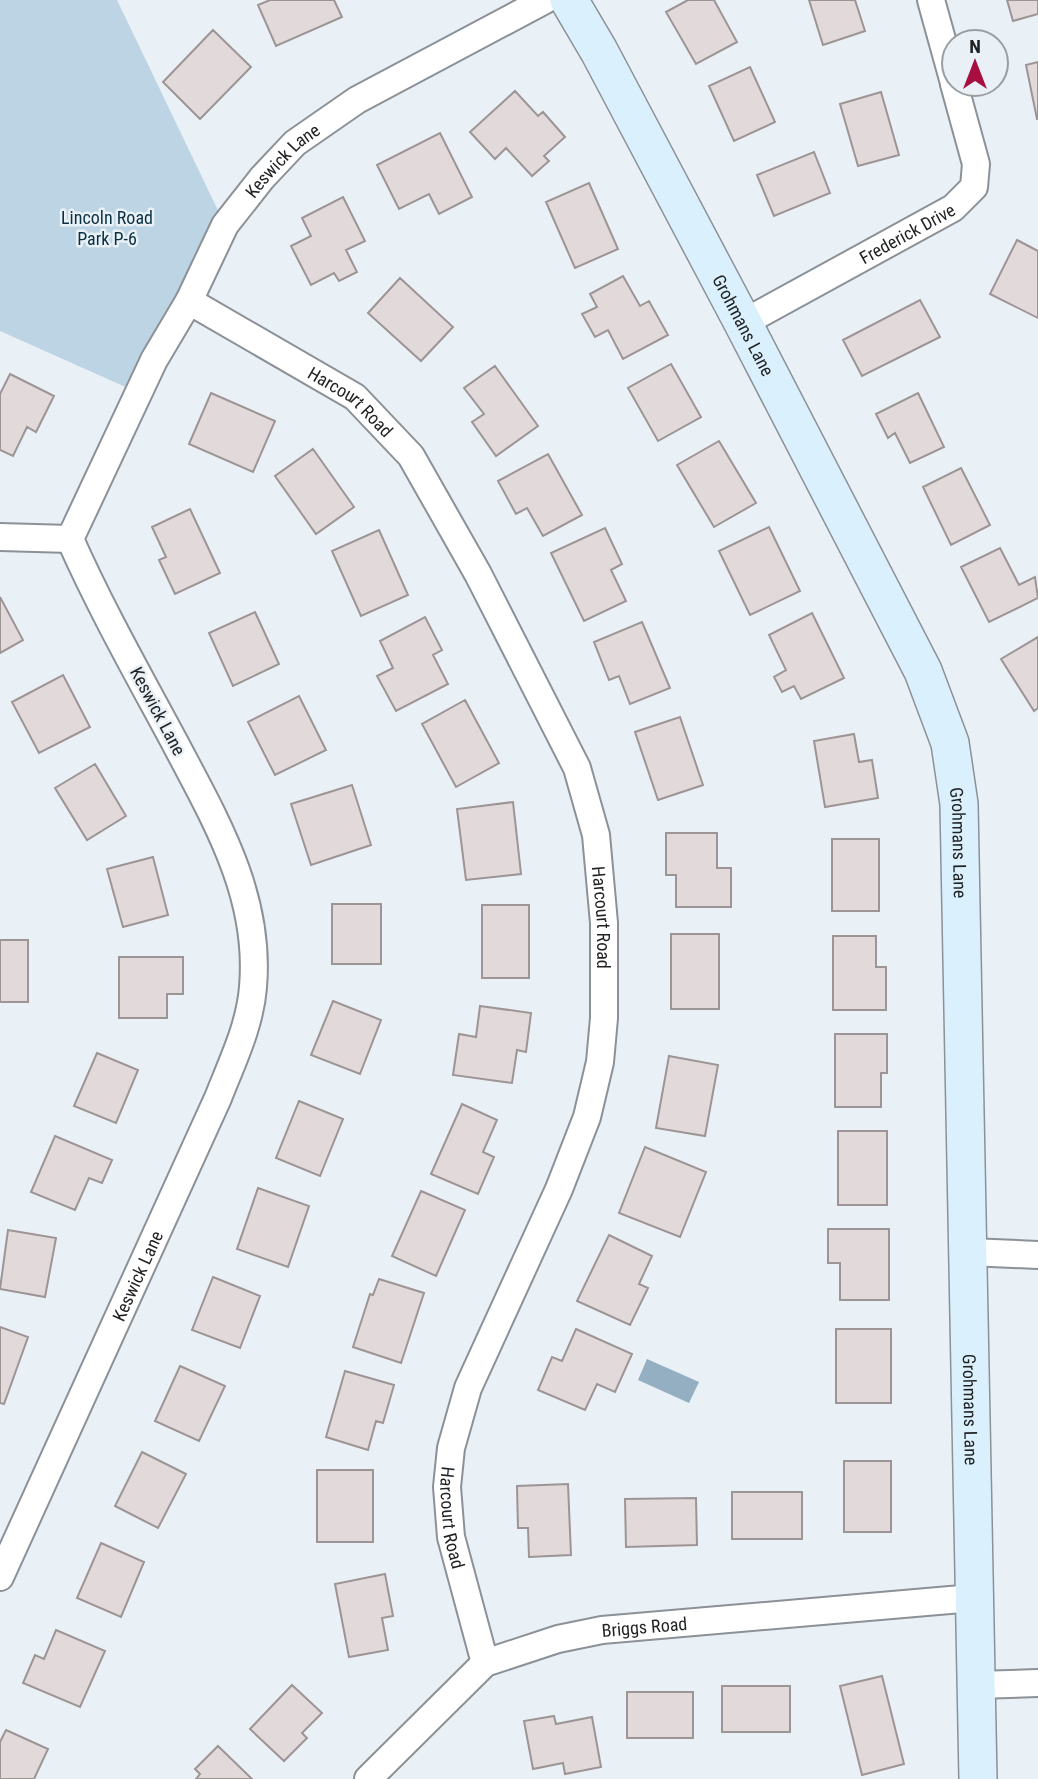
<svg xmlns="http://www.w3.org/2000/svg" width="1038" height="1779" font-family="'Roboto Condensed',sans-serif">
<rect width="100%" height="100%" fill="#eaf1f6"/>
<path fill="#bcd4e4" d="M 0,0 L 117,0 L 225,225 L 139,393 L 0,331 Z"/>
<path fill="#93afc1" d="M 647,1359 L 699,1382 L 689,1403 L 638,1380 Z"/>
<path fill="#e2d9da" stroke="#9d9495" stroke-width="2" d="M 270,0 L 334,0 L 342,17 L 276,46 L 258,5 Z
M 688,0 L 714,0 L 737,42 L 696,64 L 666,12 Z
M 809,0 L 855,0 L 865,31 L 823,45 Z
M 1007,0 L 1038,0 L 1038,14 L 1013,21 Z
M 213,30 L 251,67 L 200,119 L 163,82 Z
M 1038,62 L 1038,119 L 1037,119 L 1026,65 Z
M 750,67 L 775,122 L 734,141 L 709,86 Z
M 515,91 L 538,116 L 543,112 L 565,137 L 544,156 L 549,161 L 532,176 L 506,148 L 495,159 L 470,132 Z
M 881,92 L 899,155 L 858,166 L 840,104 Z
M 440,133 L 472,197 L 439,214 L 429,194 L 399,209 L 377,165 Z
M 814,152 L 830,193 L 774,216 L 757,175 Z
M 589,183 L 618,249 L 575,268 L 546,202 Z
M 343,197 L 365,241 L 346,250 L 357,272 L 339,281 L 334,273 L 311,285 L 291,246 L 311,236 L 302,218 Z
M 1017,240 L 1038,251 L 1038,318 L 990,294 Z
M 623,276 L 640,306 L 649,301 L 668,335 L 623,359 L 608,330 L 595,337 L 582,314 L 597,307 L 590,294 Z
M 400,278 L 453,327 L 421,361 L 368,313 Z
M 920,300 L 940,337 L 862,376 L 843,340 Z
M 671,364 L 701,417 L 658,441 L 628,388 Z
M 495,366 L 538,426 L 496,456 L 472,422 L 484,414 L 464,388 Z
M 10,374 L 54,396 L 36,432 L 27,427 L 13,456 L 0,450 L 0,394 Z
M 211,393 L 275,421 L 253,472 L 189,444 Z
M 918,393 L 944,447 L 910,463 L 895,433 L 888,438 L 876,414 Z
M 719,441 L 756,503 L 714,527 L 677,465 Z
M 313,449 L 354,507 L 316,534 L 275,476 Z
M 548,454 L 582,515 L 543,536 L 527,508 L 516,514 L 498,481 Z
M 961,468 L 990,525 L 951,545 L 923,487 Z
M 190,509 L 220,573 L 175,594 L 159,560 L 166,557 L 152,527 Z
M 769,527 L 800,591 L 750,615 L 719,551 Z
M 605,528 L 622,564 L 611,570 L 626,601 L 584,621 L 551,553 Z
M 379,530 L 408,595 L 361,616 L 332,551 Z
M 1000,548 L 1019,585 L 1035,577 L 1038,598 L 989,622 L 961,567 Z
M 0,597 L 23,640 L 0,653 Z
M 255,612 L 279,664 L 233,686 L 209,633 Z
M 812,613 L 844,678 L 801,699 L 794,686 L 782,692 L 774,677 L 786,670 L 769,635 Z
M 425,617 L 442,650 L 433,655 L 448,684 L 396,711 L 377,676 L 393,668 L 380,641 Z
M 642,622 L 670,688 L 630,704 L 619,676 L 609,680 L 594,642 Z
M 1038,637 L 1038,708 L 1034,711 L 1001,659 Z
M 63,675 L 90,727 L 39,753 L 12,702 Z
M 299,696 L 326,750 L 275,775 L 248,722 Z
M 465,700 L 499,763 L 456,787 L 422,724 Z
M 680,717 L 703,785 L 658,800 L 635,732 Z
M 854,734 L 859,762 L 872,760 L 878,798 L 825,807 L 814,741 Z
M 95,764 L 126,816 L 87,840 L 55,788 Z
M 352,785 L 371,845 L 311,865 L 291,804 Z
M 513,802 L 521,874 L 466,880 L 457,809 Z
M 666,833 L 717,833 L 717,868 L 731,868 L 731,907 L 676,907 L 676,875 L 666,875 Z
M 832,839 L 879,839 L 879,911 L 832,911 Z
M 153,857 L 168,915 L 123,927 L 107,869 Z
M 332,904 L 381,904 L 381,964 L 332,964 Z
M 482,905 L 529,905 L 529,978 L 482,978 Z
M 671,934 L 719,934 L 719,1009 L 671,1009 Z
M 833,936 L 876,936 L 876,967 L 886,967 L 886,1010 L 833,1010 Z
M 0,940 L 28,940 L 28,1002 L 0,1002 Z
M 119,957 L 183,957 L 183,994 L 167,994 L 167,1018 L 119,1018 Z
M 333,1001 L 381,1020 L 360,1074 L 311,1055 Z
M 480,1006 L 531,1013 L 526,1052 L 517,1050 L 512,1083 L 453,1075 L 459,1034 L 476,1037 Z
M 835,1034 L 887,1034 L 887,1073 L 881,1073 L 881,1107 L 835,1107 Z
M 97,1053 L 138,1070 L 116,1123 L 74,1106 Z
M 669,1056 L 718,1065 L 705,1136 L 656,1128 Z
M 299,1101 L 343,1119 L 320,1176 L 276,1158 Z
M 462,1104 L 497,1120 L 483,1152 L 494,1157 L 478,1194 L 431,1174 Z
M 838,1131 L 887,1131 L 887,1205 L 838,1205 Z
M 55,1136 L 112,1160 L 102,1183 L 89,1178 L 75,1210 L 31,1192 Z
M 645,1147 L 706,1172 L 680,1237 L 619,1213 Z
M 258,1188 L 309,1206 L 288,1267 L 237,1249 Z
M 421,1191 L 465,1210 L 436,1276 L 392,1256 Z
M 828,1229 L 889,1229 L 889,1300 L 840,1300 L 840,1263 L 828,1263 Z
M 8,1230 L 56,1238 L 45,1297 L 0,1289 Z
M 609,1235 L 652,1256 L 639,1284 L 648,1288 L 630,1325 L 577,1301 Z
M 213,1277 L 260,1296 L 240,1348 L 192,1330 Z
M 379,1279 L 424,1293 L 401,1363 L 353,1347 L 370,1294 L 373,1295 Z
M 0,1327 L 28,1337 L 4,1404 L 0,1403 Z
M 576,1329 L 632,1354 L 615,1392 L 597,1384 L 585,1410 L 538,1390 L 552,1357 L 562,1361 Z
M 836,1329 L 891,1329 L 891,1403 L 836,1403 Z
M 180,1366 L 225,1386 L 199,1441 L 155,1421 Z
M 345,1371 L 394,1385 L 383,1423 L 376,1421 L 368,1450 L 326,1437 Z
M 142,1452 L 186,1474 L 158,1528 L 115,1506 Z
M 844,1461 L 891,1461 L 891,1532 L 844,1532 Z
M 317,1470 L 373,1470 L 373,1542 L 317,1542 Z
M 568,1484 L 571,1555 L 529,1557 L 528,1528 L 518,1528 L 517,1486 Z
M 732,1492 L 802,1492 L 802,1539 L 732,1539 Z
M 696,1498 L 697,1545 L 626,1547 L 625,1499 Z
M 101,1543 L 144,1562 L 121,1617 L 77,1598 Z
M 385,1574 L 393,1616 L 382,1618 L 388,1650 L 349,1657 L 335,1584 Z
M 56,1630 L 105,1651 L 80,1707 L 23,1683 L 35,1655 L 44,1659 Z
M 882,1676 L 904,1764 L 862,1775 L 840,1686 Z
M 292,1685 L 322,1713 L 302,1733 L 307,1738 L 284,1761 L 250,1729 Z
M 722,1686 L 790,1686 L 790,1732 L 722,1732 Z
M 627,1692 L 693,1692 L 693,1738 L 627,1738 Z
M 554,1716 L 556,1724 L 592,1717 L 601,1767 L 565,1774 L 563,1763 L 533,1769 L 524,1721 Z
M 6,1730 L 48,1749 L 34,1779 L 0,1779 L 0,1742 Z
M 218,1746 L 252,1779 L 196,1779 L 200,1774 L 195,1769 Z"/>
<g fill="none" stroke-linecap="round" stroke-linejoin="round">
<defs>
<g id="street">
<path d="M 931,0 L 954,83"/>
<path id="s1" d="M 189,301 L 355,397 L 411,456 L 478,574 L 577,768 L 596,835 L 604,923 L 604,1018 L 600,1062 L 587,1117 L 559,1189 L 468,1388 L 451,1448 L 447,1487 L 451,1537 L 485,1663"/>
<path id="s2" d="M 743,323 L 953,208 L 974,187 L 976,164 L 954,84"/>
<path d="M 0,537 L 70,539"/>
<path d="M 969,1252 L 1038,1255"/>
<path id="s3" d="M 0,1577 L 218,1098 C 232,1062 250,1026 253,987 C 261,896 216,821 175,743 C 139,676 101,609 70,539 L 154,360 L 189,301 L 225,225 L 262,178 L 295,143 L 357,100 L 545,0"/>
<path d="M 976,1685 L 1038,1683"/>
<path id="s4" d="M 368,1779 L 485,1663 L 558,1639 L 602,1630 L 973,1598"/>
</g>
<g id="secondary">
<path id="s5" d="M 569,0 L 599,51 L 743,323 L 923,671 L 950,743 L 959,804 L 978,1779"/>
</g>
</defs>
<use href="#street" stroke="#8b9196" stroke-width="30"/>
<use href="#secondary" stroke="#8b9196" stroke-width="40"/>
<use href="#street" stroke="#fff" stroke-width="26"/>
<use href="#secondary" stroke="#dbf0fd" stroke-width="37"/>
</g>
<g text-anchor="middle" dominant-baseline="central" stroke-width="5" stroke-linejoin="round" paint-order="stroke">
<g font-size="18" fill="#1f2123" stroke="#eaf1f6">
<text stroke="none"><textPath href="#s3" startOffset="1570">Keswick Lane</textPath></text>
<text stroke="none"><textPath href="#s2" startOffset="187">Frederick Drive</textPath></text>
<text stroke="none"><textPath href="#s5" startOffset="369">Grohmans Lane</textPath></text>
<text stroke="none"><textPath href="#s1" startOffset="191">Harcourt Road</textPath></text>
<text transform="translate(158 711) rotate(62)">Keswick Lane</text>
<text stroke="none"><textPath href="#s5" startOffset="936">Grohmans Lane</textPath></text>
<text stroke="none"><textPath href="#s1" startOffset="779">Harcourt Road</textPath></text>
<text stroke="none"><textPath href="#s3" startOffset="331">Keswick Lane</textPath></text>
<text stroke="none"><textPath href="#s5" startOffset="1503">Grohmans Lane</textPath></text>
<text stroke="none"><textPath href="#s1" startOffset="1409">Harcourt Road</textPath></text>
<text stroke="none"><textPath href="#s4" startOffset="329">Briggs Road</textPath></text>
</g>
<g font-size="18" fill="#083044" stroke="#eaf1f6">
<text x="107" y="217">Lincoln Road<tspan x="107" dy="21">Park P-6</tspan></text>
</g>
</g>
<g transform="translate(975 63)"><circle r="33" fill="#eaf1f6" stroke="#999ea2" stroke-width="2"/>
<path d="M0-5L12 26L0 18L-12 26Z" fill="#a70f42"/>
<text y="-10" font-size="19" font-weight="bold" text-anchor="middle" fill="#1f2123">N</text>
</g>
</svg>
